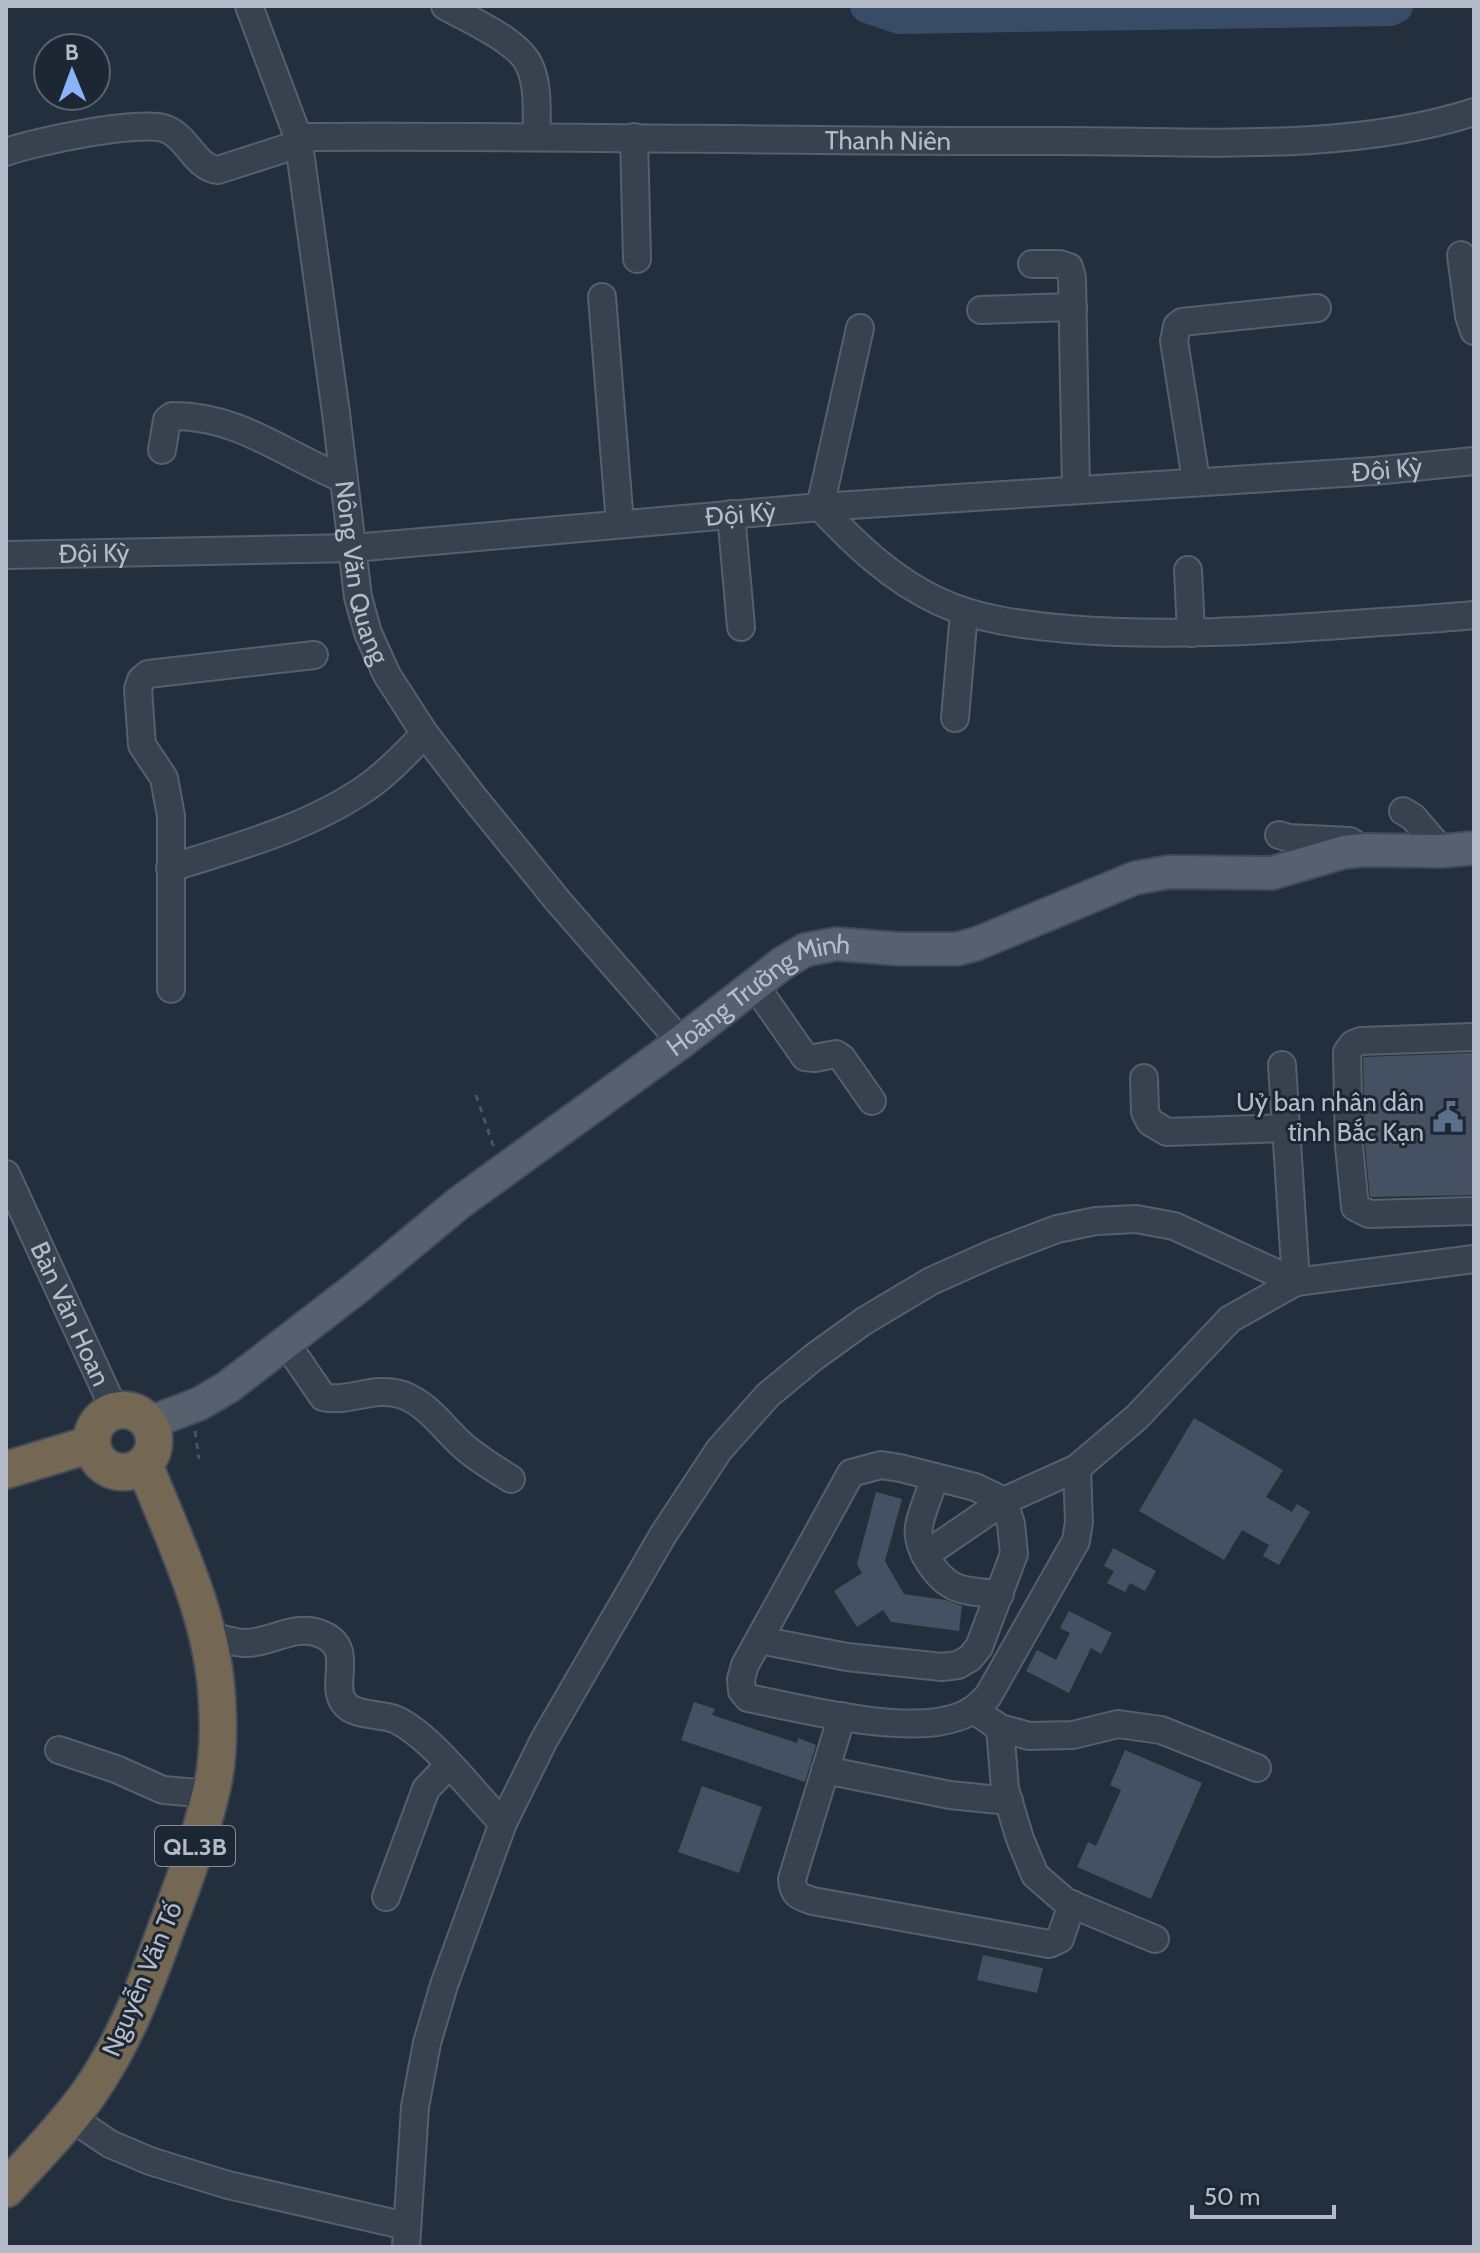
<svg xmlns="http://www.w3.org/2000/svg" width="1480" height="2253" font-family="Cabin,sans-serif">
<rect width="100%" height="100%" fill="#242f3e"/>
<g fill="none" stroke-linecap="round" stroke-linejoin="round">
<path stroke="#394c67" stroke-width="34" d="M 867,6 L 900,17 L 1390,9 L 1396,6"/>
</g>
<path fill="#455162" d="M 1472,1053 L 1474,1195 L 1370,1197 L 1365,1145 L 1363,1057 Z
M 1194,1418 L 1283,1470 L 1266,1497 L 1292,1512 L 1297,1504 L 1310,1512 L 1279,1565 L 1263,1556 L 1269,1545 L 1242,1530 L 1224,1560 L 1139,1511 Z
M 876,1492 L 902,1499 L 885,1561 L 904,1594 L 946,1600 L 962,1606 L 959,1631 L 891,1622 L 883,1610 L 857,1627 L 834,1591 L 862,1573 L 857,1564 Z
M 1113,1548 L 1156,1571 L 1145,1591 L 1130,1583 L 1125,1592 L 1107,1583 L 1114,1571 L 1104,1566 Z
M 1069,1611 L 1112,1633 L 1101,1654 L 1091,1648 L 1069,1693 L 1026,1671 L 1037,1650 L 1056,1660 L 1070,1633 L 1060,1628 Z
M 694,1702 L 715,1709 L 712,1715 L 797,1743 L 798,1738 L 816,1745 L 805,1782 L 681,1740 Z
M 1125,1750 L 1202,1783 L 1151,1899 L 1077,1867 L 1088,1842 L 1096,1846 L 1121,1790 L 1110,1785 Z
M 702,1786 L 762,1807 L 739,1873 L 678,1852 Z
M 983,1955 L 1043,1968 L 1037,1993 L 977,1980 Z"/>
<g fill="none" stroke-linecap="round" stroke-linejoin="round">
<defs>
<g id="minor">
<path id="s1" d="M 249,6 L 298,137 L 336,413 L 358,597 L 368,633 L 387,675 L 425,734 L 471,794 L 558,901 L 681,1042"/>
<path d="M 445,6 C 469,20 520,41 530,67 C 539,88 536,113 537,135"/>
<path id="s2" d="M 298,137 C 552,135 806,142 1060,141 C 1192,141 1348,153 1474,112"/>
<path d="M 634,137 L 637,259"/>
<path d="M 6,152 C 33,142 141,119 166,129 C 188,137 195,168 218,170 L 299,144"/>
<path d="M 1461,255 L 1469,316 L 1474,331"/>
<path d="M 1032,264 L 1060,264 L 1069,267 L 1072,278 L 1076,489"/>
<path d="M 602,297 L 620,524"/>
<path d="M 981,310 L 1073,307"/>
<path d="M 860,328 L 820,507 C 855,544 891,579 938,601 C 978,620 1024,625 1068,629 C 1163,637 1258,631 1353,624 C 1393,621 1434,619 1474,615"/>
<path d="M 162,450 L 167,420 L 172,416 C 239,415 286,456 344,479"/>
<path d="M 1196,480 L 1174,341 L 1177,326 L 1182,322 L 1317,308"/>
<path d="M 731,514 L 741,627"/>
<path id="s3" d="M 6,555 L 353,548 L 820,507 L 1374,471 L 1474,461"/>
<path d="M 1188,570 L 1191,633"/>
<path d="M 955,718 L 964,612"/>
<path d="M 1403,811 L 1413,817 L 1442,851"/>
<path d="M 1279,835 L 1289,838 L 1350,841 L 1364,850"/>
<path d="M 170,868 C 237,847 308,828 366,788 C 388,773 406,753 425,734"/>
<path d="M 754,984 L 805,1057 L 815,1058 L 836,1054 L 842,1058 L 872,1101"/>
<path d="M 171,989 L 171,816 L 164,778 L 142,745 L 138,689 L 141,680 L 148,674 L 314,655"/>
<path d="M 1474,1037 L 1361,1041 L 1353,1044 L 1347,1052 L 1349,1146 L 1355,1207 L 1369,1214 L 1474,1211"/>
<path d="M 1144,1078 L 1145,1112 L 1150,1122 L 1167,1132 L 1286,1128"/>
<path id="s4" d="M 6,1174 L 115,1411"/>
<path d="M 286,1343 L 323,1397 C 350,1403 374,1385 403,1395 C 427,1404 442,1426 460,1443 C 475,1457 493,1468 511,1479"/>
<path d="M 935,1477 C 930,1493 922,1510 919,1526 C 917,1539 922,1551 929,1562 C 949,1593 966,1591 1000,1594"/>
<path d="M 925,1555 L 1004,1501 L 1077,1468 L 1137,1417 L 1230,1319 L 1296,1282 L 1282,1065"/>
<path d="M 207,1635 C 218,1638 231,1642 243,1643 C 270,1644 294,1623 321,1634 C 357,1648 328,1685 345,1704 C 356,1717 382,1713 397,1720 C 433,1738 473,1793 503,1823"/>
<path d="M 759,1640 L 847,1657 L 942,1667 L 958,1665 L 970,1658 L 979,1647 L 1014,1554 L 1011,1524 L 1004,1501 L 975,1487 L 900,1468 L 881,1465 L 851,1473 L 745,1665 L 741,1679 L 742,1691 L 748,1698 C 803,1709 907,1736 958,1717 C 971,1713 979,1705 988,1696 L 1076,1541 L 1079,1522 L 1077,1468"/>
<path d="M 974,1710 L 1000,1728 L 1029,1736 L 1073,1735 L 1118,1724 L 1161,1730 L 1257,1768"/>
<path d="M 842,1716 L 792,1879 C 793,1895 798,1896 813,1901 L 1049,1944 L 1060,1939 L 1072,1904"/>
<path d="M 1000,1728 L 1005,1789 L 1020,1839 L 1035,1875 L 1066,1902 L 1155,1939"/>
<path d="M 59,1750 L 116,1769 L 163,1790 L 211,1794"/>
<path d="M 825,1770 L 950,1795 L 1009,1801"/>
<path d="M 386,1897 L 426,1789 L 449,1765"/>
<path d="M 70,2117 L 110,2144 L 150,2161 L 228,2185 L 406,2226"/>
<path d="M 406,2247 L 415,2107 L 427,2043 L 444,1985 L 503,1823 L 544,1740 L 663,1535 L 719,1450 L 768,1395 L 814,1357 L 864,1321 L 931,1281 L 994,1253 L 1057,1229 L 1096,1221 L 1136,1219 L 1174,1226 L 1296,1282 L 1474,1259"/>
</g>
<g id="major">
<path id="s5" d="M 149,1423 L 199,1404 L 228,1387 L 359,1286 L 459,1203 L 681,1042 L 783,963 L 805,950 L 836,944 L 899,949 L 957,949 L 976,944 L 1135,878 L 1169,872 L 1272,873 L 1344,852 L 1364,850 L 1442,851 L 1474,848"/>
</g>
<path id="highway" d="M92 1441a31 31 0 1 1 62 0a31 31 0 1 1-62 0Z
M 6,1470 L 92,1444
M 6,2189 C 34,2158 65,2127 89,2093 C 124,2043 146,1985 166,1929 C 183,1885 199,1841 210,1796 C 218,1766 219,1731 217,1700 C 213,1616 174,1540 144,1464"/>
</defs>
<use href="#minor" stroke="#565f6c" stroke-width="30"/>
<use href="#major" stroke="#414a57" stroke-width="36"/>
<use href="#highway" stroke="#434c59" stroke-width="40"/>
<path stroke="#44595c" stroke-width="3" stroke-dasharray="6 6" stroke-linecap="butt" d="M 476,1095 L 494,1148
M 195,1431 L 199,1459"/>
<use href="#minor" stroke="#38414e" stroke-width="26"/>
<use href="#major" stroke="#56606e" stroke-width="32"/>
<use href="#highway" stroke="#746855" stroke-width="36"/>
</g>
<defs>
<symbol id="civic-bare" viewBox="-9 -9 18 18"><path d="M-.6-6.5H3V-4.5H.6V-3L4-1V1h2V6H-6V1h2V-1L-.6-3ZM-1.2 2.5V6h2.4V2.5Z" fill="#5c6f8a" stroke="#1d2633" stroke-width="2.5" paint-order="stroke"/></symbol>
</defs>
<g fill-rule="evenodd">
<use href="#civic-bare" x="1426" y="1095" width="44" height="44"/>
</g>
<g text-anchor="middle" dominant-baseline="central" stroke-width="6" stroke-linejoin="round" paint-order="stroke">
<rect fill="#1d2633" stroke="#878f9c" stroke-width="2" x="155" y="1826" width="80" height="40" rx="6"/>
<g font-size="24" font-weight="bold" fill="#b4bcc9">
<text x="195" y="1846">QL.3B</text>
</g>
<g font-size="26" fill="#b4bcc9" stroke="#1d2633">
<text stroke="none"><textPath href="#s2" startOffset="590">Thanh Niên</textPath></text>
<text stroke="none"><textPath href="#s3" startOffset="1384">Đội Kỳ</textPath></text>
<text stroke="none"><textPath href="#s3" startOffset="736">Đội Kỳ</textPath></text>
<text stroke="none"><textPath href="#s3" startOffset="88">Đội Kỳ</textPath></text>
<text stroke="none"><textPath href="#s1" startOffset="580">Nông Văn Quang</textPath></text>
<text stroke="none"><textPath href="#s5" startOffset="750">Hoàng Trường Minh</textPath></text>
<text stroke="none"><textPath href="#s4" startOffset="154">Bàn Văn Hoan</textPath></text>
<text transform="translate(142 1979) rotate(-67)">Nguyễn Văn Tố</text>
</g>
<g font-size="26" fill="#b4bcc9" stroke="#1d2633" text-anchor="end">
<text x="1424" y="1102">Uỷ ban nhân dân<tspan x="1424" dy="30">tỉnh Bắc Kạn</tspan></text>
</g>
</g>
<rect width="1480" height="2253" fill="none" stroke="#b4bcc9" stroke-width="16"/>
<g transform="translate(72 72) rotate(359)"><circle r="38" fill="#1d2633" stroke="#59626f" stroke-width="2"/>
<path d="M0-6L14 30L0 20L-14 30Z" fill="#8ab4f8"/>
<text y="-12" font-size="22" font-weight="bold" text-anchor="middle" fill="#b4bcc9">B</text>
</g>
<path d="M1192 2205v12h142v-12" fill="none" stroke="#b4bcc9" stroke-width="4"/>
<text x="1204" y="2205" font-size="24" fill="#b4bcc9" stroke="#1d2633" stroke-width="6" paint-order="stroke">50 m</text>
</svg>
